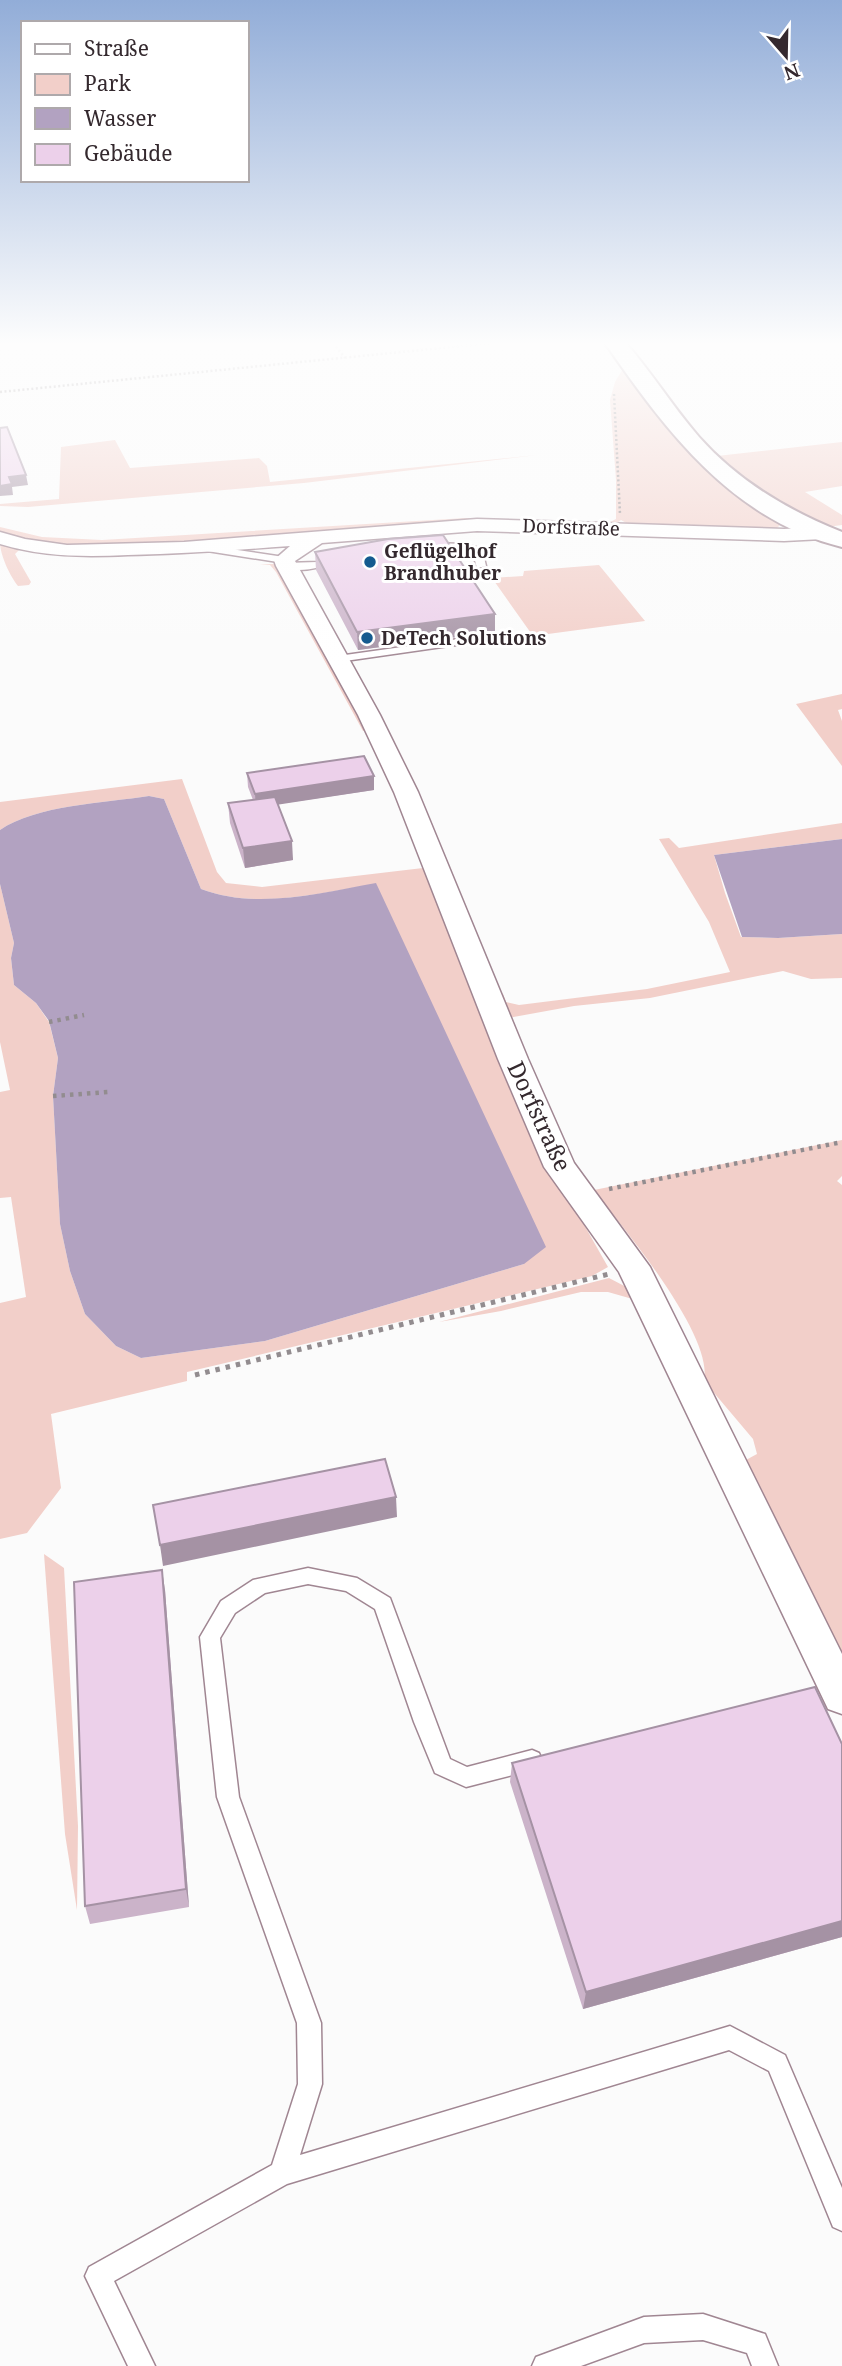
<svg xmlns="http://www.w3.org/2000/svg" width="842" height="2366" font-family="'Noto Serif',serif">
<rect width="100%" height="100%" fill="#fbfbfb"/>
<path fill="#f2cfc9" d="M 626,344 C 658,380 683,421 717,456 L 842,442 L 842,486 L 805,492 L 842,515 L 842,525 L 827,527 L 770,500 L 705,448 Z
M 624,367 L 782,523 L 776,529 L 628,524 L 621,520 L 614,525 L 189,544 L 53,546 L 0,534 L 0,527 L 42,537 L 102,540 L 466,518 L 610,522 L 616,519 L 616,480 L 610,400 L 615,382 Z
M 115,440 L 130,468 L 259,458 L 267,466 L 270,482 L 537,455 L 304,483 L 28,507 L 0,506 L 0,504 L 59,499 L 61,447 Z
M 0,542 L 21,548 L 15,554 L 31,582 L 29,585 L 18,586 C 10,576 0,555 0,542 Z
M 260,564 L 277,564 L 367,730 L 363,731 L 276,572 L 270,565 Z
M 599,565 L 645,621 L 533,636 L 492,578 L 523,576 L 524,571 Z
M 842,694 L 842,709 L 838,710 L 842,721 L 842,766 L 796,704 Z
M 182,779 L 217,872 L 226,883 L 262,887 L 423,868 L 540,1147 L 608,1267 L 592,1276 L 187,1372 L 187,1381 L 51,1414 L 61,1488 L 27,1533 L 0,1539 L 0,1303 L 26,1297 L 11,1197 L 0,1198 L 0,1092 L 10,1090 L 0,1042 L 0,884 L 14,943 L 11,958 L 14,985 L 36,1003 L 49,1022 L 58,1058 L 53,1096 L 60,1224 L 70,1271 L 85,1314 L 116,1346 L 141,1358 L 265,1341 L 524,1264 L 376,884 C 320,893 256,910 201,889 L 164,799 L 149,796 C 105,803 36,805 0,830 L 0,802 Z
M 842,823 L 842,839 L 714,855 L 725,893 L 741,937 L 778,938 L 842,934 L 842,978 L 811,979 L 783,971 L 650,998 L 574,1006 L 508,1018 L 496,990 L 503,994 L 506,1002 L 519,1005 L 647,989 L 730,972 L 709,922 L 659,839 L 669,838 L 679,848 Z
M 842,1140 L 842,1176 L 837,1181 L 842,1185 L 842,1662 L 744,1461 L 757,1454 L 753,1439 L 704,1381 C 714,1335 623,1228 594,1190 Z
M 609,1278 L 630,1289 L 636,1300 L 608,1292 L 581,1292 L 501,1311 L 439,1322 Z
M 44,1554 L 64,1568 L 78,1826 L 77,1910 L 65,1834 Z"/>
<path fill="#b2a2c1" d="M 149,796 L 164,799 L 201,889 C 256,910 320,893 376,883 L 546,1247 L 524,1264 L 265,1341 L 141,1358 L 116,1346 L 85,1314 L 70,1271 L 60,1224 L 53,1096 L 58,1058 L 49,1021 L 36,1003 L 14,985 L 11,958 L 14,943 L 0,884 L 0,830 C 36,805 105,803 149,796 Z
M 842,839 L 842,934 L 778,938 L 742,937 L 714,855 Z"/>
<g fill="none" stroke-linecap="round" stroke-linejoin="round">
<defs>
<path id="service" d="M 432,543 L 466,544 L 482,549 L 486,566 L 477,568 L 473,553 L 428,548 L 427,546 Z
M 211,546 L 284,557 L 289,560 L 284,563 L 207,551 L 206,549 Z
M 336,556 L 340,557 L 340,561 C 323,567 296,575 281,566 L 286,563 L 317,562 Z
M 480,636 L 485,639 L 484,641 L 338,662 L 333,659 L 338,656 Z
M 308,1568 L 357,1578 L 390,1598 L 450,1759 L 467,1767 L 532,1750 L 539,1753 L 542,1760 L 539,1767 L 532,1770 L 466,1787 L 435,1773 L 414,1722 L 375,1609 L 346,1591 L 308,1584 L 265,1593 L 235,1613 L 220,1638 L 239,1797 L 321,2023 L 322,2084 L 300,2155 L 730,2026 L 785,2055 L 842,2188 L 842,2231 L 833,2227 L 769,2071 L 729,2050 L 287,2184 L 114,2281 L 155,2366 L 128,2366 L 85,2276 L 89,2267 L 272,2165 L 298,2084 L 297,2023 L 217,1797 L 200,1637 L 221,1601 L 253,1580 Z
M 703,2314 L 765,2334 L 778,2366 L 752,2366 L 747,2353 L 703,2340 L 644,2343 L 581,2366 L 532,2366 L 536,2357 L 644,2317 Z"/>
<path id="minor" d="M 477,519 L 784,529 L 823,527 L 833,533 L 823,539 L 784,541 L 477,531 L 322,543 L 295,561 L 380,715 L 418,792 L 528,1059 L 574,1163 L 650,1267 L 842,1654 L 842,1714 L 828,1709 L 619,1272 L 544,1167 L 498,1059 L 394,792 L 358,715 L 276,566 L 274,560 L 290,546 C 236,550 182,554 128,555 C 84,557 43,557 0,544 L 0,532 L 25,539 L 67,545 L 184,542 Z"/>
<path id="tertiary" d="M 605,343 L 626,343 C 652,373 673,407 699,437 C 738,481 787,510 842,532 L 842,547 C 732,520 666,431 605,343 Z"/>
</defs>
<use href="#service" stroke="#a08692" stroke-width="3"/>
<use href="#minor" stroke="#a08692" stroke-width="3"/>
<use href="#tertiary" stroke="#a08692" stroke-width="4"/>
<path stroke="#928c8f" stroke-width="2.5" stroke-dasharray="2 2.5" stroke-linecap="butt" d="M 333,343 L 345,358
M 0,392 L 491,343
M 614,394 L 620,514"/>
<path stroke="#928c8f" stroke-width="4.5" stroke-dasharray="3.5 5" stroke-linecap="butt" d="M 49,1022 L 84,1015
M 53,1096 L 108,1092
M 609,1189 L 842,1142"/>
<path stroke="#928c8f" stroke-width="5" stroke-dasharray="4.5 6" stroke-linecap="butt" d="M 195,1375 L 609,1274"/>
<use href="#service" fill="#fff" fill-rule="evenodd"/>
<use href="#minor" fill="#fff" fill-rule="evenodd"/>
<use href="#tertiary" fill="#fff" fill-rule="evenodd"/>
</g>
<path fill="#cbb3c9" d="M 315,552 L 495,614 L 495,632 L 358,650 L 316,570 Z
M 247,773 L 374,776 L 374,790 L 278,804 L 293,860 L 245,868 L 230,823 L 228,803 L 253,800 L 248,787 Z
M 165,1590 L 189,1907 L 90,1924 L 85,1906 Z
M 842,1744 L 842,1937 L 583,2009 L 510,1782 L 512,1763 Z"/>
<path fill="#a592a4" d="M 26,475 L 28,485 L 12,487 L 13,495 L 0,496 L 0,486 L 9,477 Z
M 495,614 L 495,632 L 358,650 L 357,632 Z
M 374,776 L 374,790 L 256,808 L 255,794 Z
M 292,841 L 293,860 L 245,868 L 243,848 Z
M 396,1497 L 397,1517 L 163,1566 L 160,1545 Z
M 162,1570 L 165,1590 L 189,1907 L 186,1889 Z
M 842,1921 L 842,1937 L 583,2009 L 586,1992 Z"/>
<path fill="#ecd0ea" stroke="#a592a4" stroke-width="2" d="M 7,427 L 26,475 L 9,477 L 12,484 L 0,486 L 0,428 Z
M 443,535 L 495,614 L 357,632 L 315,552 L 388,539 Z
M 364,756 L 374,776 L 255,794 L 247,773 Z
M 275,797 L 292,841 L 243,848 L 228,803 Z
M 385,1459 L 396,1497 L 160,1545 L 153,1505 Z
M 162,1570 L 186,1889 L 85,1906 L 74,1582 Z
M 815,1687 L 842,1744 L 842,1921 L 586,1992 L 512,1763 Z"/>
<linearGradient id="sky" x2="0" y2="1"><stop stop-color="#92add8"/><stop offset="0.51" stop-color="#fdfdfd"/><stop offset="1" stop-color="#fdfdfd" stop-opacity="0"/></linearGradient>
<rect width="842" height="674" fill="url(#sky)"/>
<g fill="#155b8f" stroke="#fff" stroke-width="2.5">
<circle cx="370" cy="562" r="7"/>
<circle cx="367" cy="638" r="7"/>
</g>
<g text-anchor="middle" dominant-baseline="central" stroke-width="6" stroke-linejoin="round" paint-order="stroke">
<g font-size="19" fill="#34292e" stroke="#fff">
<text transform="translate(571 527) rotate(2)">Dorfstraße</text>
</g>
<g font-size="19" font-weight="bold" fill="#34292e" stroke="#fff" text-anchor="start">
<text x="384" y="551">Geflügelhof<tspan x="384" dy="22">Brandhuber</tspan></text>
<text x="381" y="638">DeTech Solutions</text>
</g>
<g font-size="23" fill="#34292e" stroke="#fff">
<text transform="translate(540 1116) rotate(65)">Dorfstraße</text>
</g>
</g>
<rect x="21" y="21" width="228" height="161" fill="#ffffff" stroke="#aea9ab" stroke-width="2"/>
<rect x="35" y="44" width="35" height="10" fill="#ffffff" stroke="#aea9ab" stroke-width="2"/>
<text x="84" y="56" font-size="21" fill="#34292e">Straße</text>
<rect x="35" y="74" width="35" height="21" fill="#f2cfc9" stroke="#aea9ab" stroke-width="2"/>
<text x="84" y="91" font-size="21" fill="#34292e">Park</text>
<rect x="35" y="108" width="35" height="21" fill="#b2a2c1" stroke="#aea9ab" stroke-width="2"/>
<text x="84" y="126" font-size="21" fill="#34292e">Wasser</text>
<rect x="35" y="144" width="35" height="21" fill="#ecd0ea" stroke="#aea9ab" stroke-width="2"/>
<text x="84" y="161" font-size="21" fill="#34292e">Gebäude</text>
<g transform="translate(786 56) rotate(160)" stroke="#ffffff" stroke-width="5" paint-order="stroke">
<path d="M0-5L12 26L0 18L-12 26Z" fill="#34292e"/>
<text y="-10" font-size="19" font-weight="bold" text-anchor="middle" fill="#34292e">N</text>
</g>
</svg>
